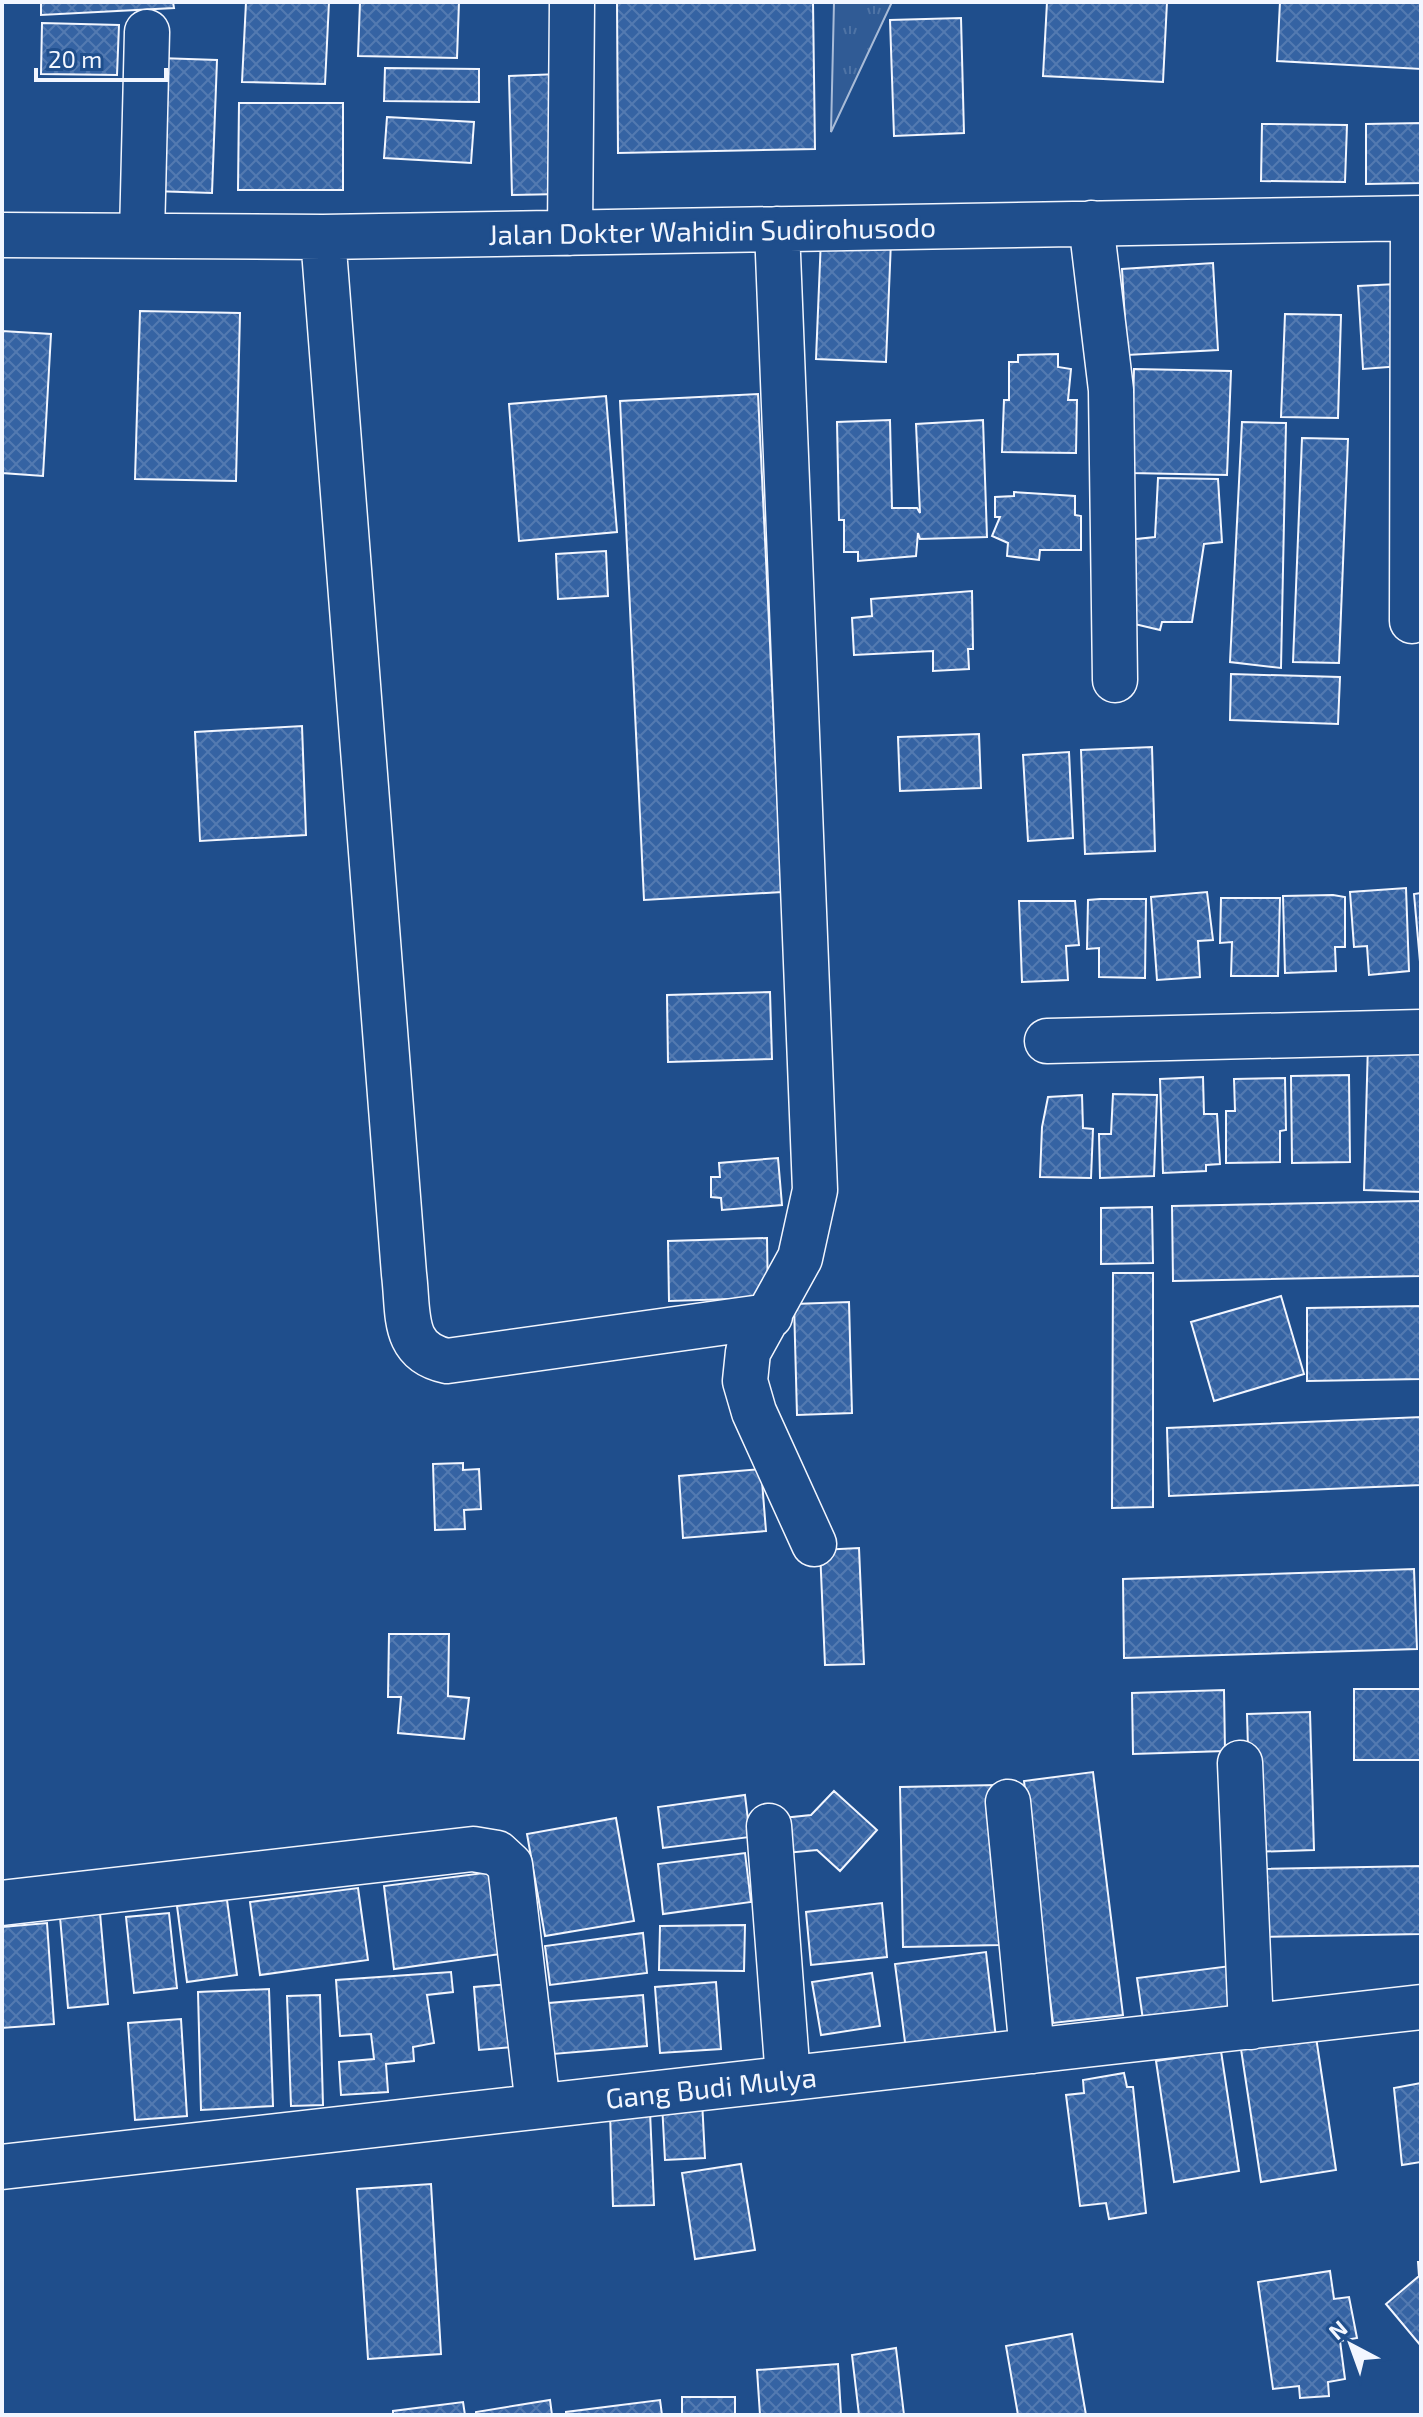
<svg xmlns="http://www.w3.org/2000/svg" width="1423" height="2417" font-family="'Exo 2',sans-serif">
<defs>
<pattern id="grass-tufts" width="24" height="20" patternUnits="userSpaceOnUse" patternTransform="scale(2)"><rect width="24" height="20" fill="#305b95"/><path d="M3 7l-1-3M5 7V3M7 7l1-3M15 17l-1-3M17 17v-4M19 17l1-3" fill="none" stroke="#4e73a5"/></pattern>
<pattern id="building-cross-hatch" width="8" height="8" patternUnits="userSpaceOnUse" patternTransform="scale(2)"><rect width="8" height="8" fill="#3563a3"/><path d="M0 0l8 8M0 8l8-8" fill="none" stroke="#537ab1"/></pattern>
</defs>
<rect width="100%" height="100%" fill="#1f4e8c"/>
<path fill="url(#grass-tufts)" stroke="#a8bbd7" stroke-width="2" d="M 834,2 L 892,2 L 831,132 Z"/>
<path fill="url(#building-cross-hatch)" stroke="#f2f6ff" stroke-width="2" d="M 41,2 L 173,2 L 174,8 L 41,15 Z
M 246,2 L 329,2 L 325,84 L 242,82 Z
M 360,2 L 459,2 L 457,58 L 358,56 Z
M 617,2 L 813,2 L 815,149 L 618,153 Z
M 1047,2 L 1167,2 L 1163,82 L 1043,76 Z
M 1280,2 L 1421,2 L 1421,69 L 1277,61 Z
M 961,18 L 964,133 L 894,136 L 890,20 Z
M 42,23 L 119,25 L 117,75 L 41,74 Z
M 159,58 L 217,60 L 212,193 L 153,191 Z
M 385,68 L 479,69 L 479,102 L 384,101 Z
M 559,74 L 562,194 L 512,195 L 509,76 Z
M 239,103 L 343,103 L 343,190 L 238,190 Z
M 387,117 L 474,122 L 471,163 L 384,158 Z
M 1421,123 L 1421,183 L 1366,184 L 1366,124 Z
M 1262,124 L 1347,125 L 1345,182 L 1261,181 Z
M 821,238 L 891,241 L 886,362 L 816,359 Z
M 1213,263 L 1218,350 L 1127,355 L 1122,269 Z
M 1396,284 L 1401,366 L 1363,369 L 1358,286 Z
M 140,311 L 240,313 L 236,481 L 135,479 Z
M 1285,314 L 1341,315 L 1338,418 L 1281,417 Z
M 2,331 L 51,334 L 43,476 L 2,473 Z
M 1058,354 L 1058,367 L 1071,369 L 1068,400 L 1077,400 L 1076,453 L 1002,452 L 1004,400 L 1009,400 L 1009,362 L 1018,362 L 1018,355 Z
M 1134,369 L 1231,371 L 1227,475 L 1131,473 Z
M 758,394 L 782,892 L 644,900 L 620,401 Z
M 606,396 L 617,532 L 519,541 L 509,404 Z
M 890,420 L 892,508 L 917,508 L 920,513 L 916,424 L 983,420 L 987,537 L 920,539 L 918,533 L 916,556 L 858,561 L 858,552 L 844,552 L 844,520 L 839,520 L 837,422 Z
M 1242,422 L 1286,423 L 1281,668 L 1230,662 Z
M 1302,438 L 1348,439 L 1339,663 L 1293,662 Z
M 1158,478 L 1218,479 L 1222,542 L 1204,544 L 1192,622 L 1162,622 L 1160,630 L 1126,622 L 1127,540 L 1155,537 Z
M 1014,492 L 1075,496 L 1075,515 L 1081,516 L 1081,550 L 1040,550 L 1039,560 L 1007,556 L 1008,543 L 992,536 L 1000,517 L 995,517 L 995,497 L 1014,496 Z
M 606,551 L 608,596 L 558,599 L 556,554 Z
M 972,591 L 973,649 L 968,649 L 969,669 L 933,671 L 933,651 L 854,655 L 852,618 L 872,616 L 871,599 Z
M 1231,674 L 1340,677 L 1338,724 L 1230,720 Z
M 302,726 L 306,835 L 200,841 L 195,732 Z
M 979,734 L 981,788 L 900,791 L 898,737 Z
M 1152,747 L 1155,851 L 1085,854 L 1081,750 Z
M 1069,752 L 1073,838 L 1028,841 L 1023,755 Z
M 1406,888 L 1409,971 L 1369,975 L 1367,946 L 1354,947 L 1350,892 Z
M 1207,892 L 1213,940 L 1198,941 L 1200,977 L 1157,980 L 1151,897 Z
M 1421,893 L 1421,973 L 1414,894 Z
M 1333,895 L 1345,897 L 1345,947 L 1335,947 L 1336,971 L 1285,973 L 1283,896 Z
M 1221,898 L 1280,898 L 1278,976 L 1231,976 L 1232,942 L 1220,943 Z
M 1100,899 L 1146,899 L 1145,978 L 1099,977 L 1099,948 L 1087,949 L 1088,900 Z
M 1019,901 L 1075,901 L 1079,945 L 1066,946 L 1068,980 L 1022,982 Z
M 770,992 L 772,1059 L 668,1062 L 667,995 Z
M 1368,1043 L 1421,1044 L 1421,1192 L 1364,1190 Z
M 1349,1075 L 1350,1162 L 1292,1163 L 1291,1076 Z
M 1203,1077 L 1204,1114 L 1217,1114 L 1220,1164 L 1206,1165 L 1206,1171 L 1163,1173 L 1160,1079 Z
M 1285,1078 L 1286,1130 L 1280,1131 L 1280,1162 L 1226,1163 L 1226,1111 L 1235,1111 L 1234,1079 Z
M 1113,1094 L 1157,1095 L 1154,1176 L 1100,1178 L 1099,1134 L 1111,1134 Z
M 1082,1095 L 1083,1128 L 1093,1129 L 1091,1178 L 1040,1177 L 1042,1127 L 1048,1097 Z
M 778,1158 L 782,1205 L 722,1210 L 721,1198 L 711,1197 L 711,1177 L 720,1177 L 719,1163 Z
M 1421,1201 L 1421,1276 L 1173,1281 L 1172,1206 Z
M 1152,1207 L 1153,1263 L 1101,1264 L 1101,1208 Z
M 767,1238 L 768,1298 L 669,1301 L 668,1241 Z
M 1113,1273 L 1153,1273 L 1153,1507 L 1112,1508 Z
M 1281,1296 L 1304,1374 L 1214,1401 L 1191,1322 Z
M 849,1302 L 852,1413 L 797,1415 L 794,1304 Z
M 1421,1306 L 1421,1379 L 1307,1381 L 1307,1308 Z
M 1421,1417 L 1421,1485 L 1169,1496 L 1167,1428 Z
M 463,1463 L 463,1470 L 479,1469 L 481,1509 L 464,1510 L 465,1529 L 435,1530 L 433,1464 Z
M 761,1469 L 766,1531 L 683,1538 L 679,1476 Z
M 859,1548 L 864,1664 L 825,1665 L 820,1550 Z
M 1414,1569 L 1417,1649 L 1124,1658 L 1123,1579 Z
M 389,1634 L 449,1634 L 448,1696 L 469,1698 L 464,1739 L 398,1733 L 401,1697 L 388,1697 Z
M 1354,1689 L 1421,1689 L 1421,1760 L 1354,1760 Z
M 1224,1690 L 1225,1751 L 1133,1754 L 1132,1693 Z
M 1310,1712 L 1314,1850 L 1251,1852 L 1247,1714 Z
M 1093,1772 L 1123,2015 L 1053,2023 L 1024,1781 Z
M 996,1785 L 1000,1945 L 903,1947 L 900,1787 Z
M 834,1791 L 877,1830 L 840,1871 L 817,1850 L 786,1853 L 783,1818 L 811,1815 Z
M 745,1795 L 750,1837 L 663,1848 L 658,1807 Z
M 616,1818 L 634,1921 L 545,1936 L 527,1834 Z
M 745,1853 L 751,1902 L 663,1914 L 658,1864 Z
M 1421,1866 L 1421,1934 L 1256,1937 L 1255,1869 Z
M 491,1872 L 501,1954 L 394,1969 L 384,1886 Z
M 358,1888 L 368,1960 L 260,1975 L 250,1902 Z
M 227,1900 L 237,1975 L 187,1982 L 177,1906 Z
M 882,1903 L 887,1957 L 811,1965 L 806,1912 Z
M 100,1913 L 108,2004 L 68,2008 L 60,1917 Z
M 169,1913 L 177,1988 L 134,1993 L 126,1917 Z
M 47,1923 L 54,2024 L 2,2028 L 2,1927 Z
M 745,1925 L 744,1971 L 659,1970 L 660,1926 Z
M 643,1933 L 647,1973 L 550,1985 L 545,1946 Z
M 986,1952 L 996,2038 L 906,2050 L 895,1964 Z
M 1230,1966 L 1235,2008 L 1143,2020 L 1137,1978 Z
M 451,1972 L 453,1992 L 427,1995 L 434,2043 L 413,2047 L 414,2061 L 386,2064 L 388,2092 L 341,2095 L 339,2062 L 374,2059 L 371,2034 L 340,2036 L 336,1980 Z
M 872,1973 L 880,2026 L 821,2035 L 812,1982 Z
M 716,1982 L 721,2049 L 660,2053 L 655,1987 Z
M 510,1984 L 514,2047 L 479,2050 L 474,1987 Z
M 269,1989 L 273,2106 L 201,2110 L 198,1992 Z
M 320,1995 L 323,2105 L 291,2106 L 287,1996 Z
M 643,1995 L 647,2046 L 553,2054 L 549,2003 Z
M 181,2019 L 187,2116 L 135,2120 L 128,2023 Z
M 1316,2037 L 1336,2170 L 1261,2182 L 1241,2049 Z
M 1221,2051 L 1239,2171 L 1174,2182 L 1156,2061 Z
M 1124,2073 L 1127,2087 L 1133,2087 L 1146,2213 L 1109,2219 L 1106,2203 L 1080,2206 L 1066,2095 L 1084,2093 L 1083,2080 Z
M 1421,2083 L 1421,2162 L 1402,2165 L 1394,2088 Z
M 702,2100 L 705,2158 L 665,2160 L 662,2103 Z
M 650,2111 L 654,2205 L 613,2206 L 610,2113 Z
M 741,2164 L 755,2250 L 695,2259 L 682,2173 Z
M 431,2184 L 441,2354 L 368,2359 L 357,2189 Z
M 1418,2262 L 1421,2262 L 1421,2346 L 1386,2304 L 1419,2276 Z
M 1330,2271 L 1334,2299 L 1349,2297 L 1357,2338 L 1340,2341 L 1345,2379 L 1328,2382 L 1329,2396 L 1300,2398 L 1299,2386 L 1273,2389 L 1258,2282 Z
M 1072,2334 L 1086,2415 L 1018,2415 L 1006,2346 Z
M 896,2348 L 904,2415 L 859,2415 L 852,2355 Z
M 838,2364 L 841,2415 L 760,2415 L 757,2370 Z
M 682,2397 L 735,2397 L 735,2415 L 682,2415 Z
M 550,2400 L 552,2415 L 476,2415 L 476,2412 Z
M 660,2400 L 662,2415 L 566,2415 L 566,2412 Z
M 463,2402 L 465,2415 L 393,2415 L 393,2411 Z"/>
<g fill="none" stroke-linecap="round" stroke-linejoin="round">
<defs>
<path id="minor" d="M 1091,223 L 1111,390 L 1115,680
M 777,229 L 815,1190 L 800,1258 L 748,1352 L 745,1381 L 754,1412 L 814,1544
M 570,233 L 572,2
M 2,235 L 323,237 L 1421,218
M 142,235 L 147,32
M 323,237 L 404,1274 C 409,1314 401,1351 447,1361 L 770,1316
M 1412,621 L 1413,219
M 1047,1041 L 1421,1032
M 1240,1763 L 1251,2027
M 1008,1802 L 1032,2051
M 769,1826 L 788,2078
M 2,1903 L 473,1849 L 497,1853 L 510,1865 L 538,2106
M 2,2167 L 1421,2007"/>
</defs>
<use href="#minor" stroke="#f2f6ff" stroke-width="47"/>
<use href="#minor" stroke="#1f4e8c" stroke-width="44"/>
</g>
<g text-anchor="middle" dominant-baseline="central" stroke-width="6" stroke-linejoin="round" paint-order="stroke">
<g font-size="28" fill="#f2f6ff" stroke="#1f4e8c">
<text transform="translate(712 230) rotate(-1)">Jalan Dokter Wahidin Sudirohusodo</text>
<text transform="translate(711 2087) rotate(-6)">Gang Budi Mulya</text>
</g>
</g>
<rect width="1423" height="2417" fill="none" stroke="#f2f6ff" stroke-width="8"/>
<g transform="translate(1351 2345) rotate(319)" stroke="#1f4e8c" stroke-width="6" paint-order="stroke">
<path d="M0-6L14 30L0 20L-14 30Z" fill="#f2f6ff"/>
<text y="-12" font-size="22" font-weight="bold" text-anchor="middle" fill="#f2f6ff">N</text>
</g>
<path d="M36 68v12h130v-12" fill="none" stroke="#f2f6ff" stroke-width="4"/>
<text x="48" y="68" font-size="24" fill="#f2f6ff" stroke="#1f4e8c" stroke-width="6" paint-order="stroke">20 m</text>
</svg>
